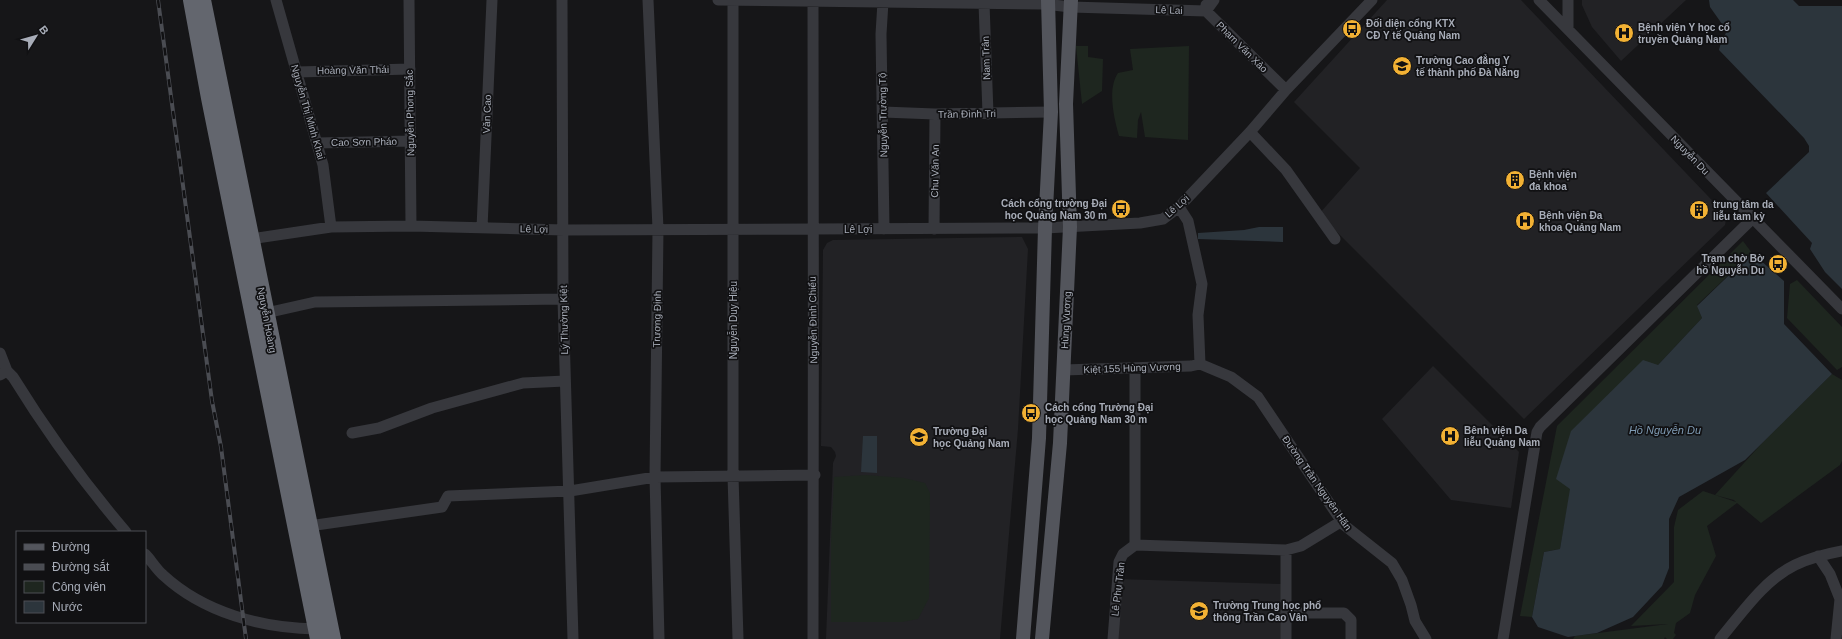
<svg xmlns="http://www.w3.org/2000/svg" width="1842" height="639" font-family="Helvetica,sans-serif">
<rect width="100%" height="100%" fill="#161618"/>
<path fill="#222225" d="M 1387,0 L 1521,0 L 1727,216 L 1725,225 L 1524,419 L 1319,214 L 1360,168 L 1294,102 Z
M 1582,0 L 1686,0 L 1621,61 L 1592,27 L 1582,5 Z
M 1022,237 L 1028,249 L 1018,429 L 1000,639 L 826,639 L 833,463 L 836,456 L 835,452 L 831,447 L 821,446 L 823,250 L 827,243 L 833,240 Z
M 1433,366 L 1519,452 L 1511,508 L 1451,500 L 1382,419 Z
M 1117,579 L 1281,584 L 1281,639 L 1116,639 Z"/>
<path fill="#1e261f" d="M 1076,46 L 1088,46 L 1088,57 L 1103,59 L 1102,91 L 1082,104 Z
M 1189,46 L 1188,140 L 1145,137 L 1141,112 L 1138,120 L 1137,138 L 1119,136 C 1114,118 1107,89 1118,73 L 1133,70 L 1130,49 Z
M 1743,241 L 1752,253 L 1697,305 L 1702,318 L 1658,365 L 1571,488 L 1560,549 L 1544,552 L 1532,617 L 1520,616 L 1557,426 Z
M 1797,280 L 1842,327 L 1842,367 L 1837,370 L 1787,318 L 1790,284 Z
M 1832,374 L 1842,380 L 1842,461 L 1840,465 L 1761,523 L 1737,503 L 1707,526 L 1716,556 L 1695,595 L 1690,613 L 1676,623 L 1674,633 L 1676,635 L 1673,639 L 1667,639 L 1665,637 L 1664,639 L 1573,639 L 1575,636 L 1668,624 L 1631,626 L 1674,582 L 1674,527 L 1678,510 L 1703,491 L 1736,502 L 1734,500 L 1715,495 L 1763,442 Z
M 866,475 L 904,478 L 925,483 L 930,493 L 929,598 L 918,619 L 902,622 L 831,622 L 831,542 L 834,477 Z"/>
<path fill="#2c353c" d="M 1709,0 L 1793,0 L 1799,6 L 1842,6 L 1842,289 L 1825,272 L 1810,249 L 1812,243 L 1766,193 L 1809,152 L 1809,146 L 1804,138 L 1719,50 L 1721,42 L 1727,31 L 1710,7 Z
M 1259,227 L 1283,227 L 1283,242 L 1198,239 L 1198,233 L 1244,230 Z
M 1752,253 L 1784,281 L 1784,324 L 1832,374 L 1745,460 L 1679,497 L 1669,519 L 1669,568 L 1662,586 L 1633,617 L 1597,633 L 1568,637 L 1538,627 L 1532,617 L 1544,552 L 1560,549 L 1570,489 L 1556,479 L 1571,431 L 1643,360 L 1658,365 L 1702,318 L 1697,306 Z
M 863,436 L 877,436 L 877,473 L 861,472 Z"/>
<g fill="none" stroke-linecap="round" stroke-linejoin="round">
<path stroke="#37383d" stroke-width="11" d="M 276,0 L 323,165 L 331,227
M 409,0 L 411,226
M 562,0 L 563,299 L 573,639
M 648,0 L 658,229 L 655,477 L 659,639
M 718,0 L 1044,4 L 1071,7 L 1206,11 L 1214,0
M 733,0 L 733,476 L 738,639
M 1539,0 L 1842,309
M 883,2 L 881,34 L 884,229
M 984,3 L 988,114
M 1206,5 L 1206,11 L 1286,90
M 1568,28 L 1568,0
M 297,72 L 410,69
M 883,112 L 935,114 L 1051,112
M 1250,132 L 1286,170 L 1335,239
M 317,143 L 411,141
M 1179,207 L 1188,221 L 1202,284 L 1198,315 L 1200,364
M 482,228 L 492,0
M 934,229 L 935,114
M 251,239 L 331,227 L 411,226 L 564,230 L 1045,228 L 1140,223 L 1163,219 L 1179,207 L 1250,132 L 1286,90 L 1372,0
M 266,313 L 315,302 L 563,299
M 0,353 L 7,371
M 1200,364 L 1231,377 L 1258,397 L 1344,525 L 1392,563 L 1402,580 L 1411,605 L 1415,621 L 1426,639
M 1063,370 L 1191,366 L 1200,364
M 0,375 L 7,371 L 13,377 C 47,432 84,483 126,532
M 352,433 L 379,428 L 432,408 L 523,383 L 565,381
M 309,526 L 442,507 L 448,496 L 570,491 L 655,477 L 815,475
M 1135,545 L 1286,550 L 1301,546 L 1342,521
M 1135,545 L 1135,368
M 145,554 C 151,560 156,569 163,575 C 204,613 262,628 316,629
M 1818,556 L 1830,574 L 1840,599 L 1836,639
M 1286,613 L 1344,613 L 1351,620 L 1351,639
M 813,639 C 815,426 812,214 813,1
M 1113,639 L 1119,562 L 1123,554 L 1135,545
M 1286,639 L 1286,550
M 1503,639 L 1537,432 L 1540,427 L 1753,218
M 1720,639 C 1742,613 1764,580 1795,565 C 1810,558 1826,554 1842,551"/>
<path stroke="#53555c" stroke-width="14" d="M 1023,639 L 1039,438 L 1045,228 L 1051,112 L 1048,0
M 1042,639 L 1060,443 L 1070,227 L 1066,104 L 1071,0"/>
<path stroke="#63666e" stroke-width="16" d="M 191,0 L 209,98 L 318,639
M 203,0 L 333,639"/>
<defs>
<path id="rail" d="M 158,0 L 212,401 L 221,447 L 246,639"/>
</defs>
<use href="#rail" stroke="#4a4c52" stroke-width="4"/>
<use href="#rail" stroke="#111113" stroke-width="2.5" stroke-dasharray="8" stroke-linecap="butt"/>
</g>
<defs>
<symbol id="bus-disc" viewBox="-11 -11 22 22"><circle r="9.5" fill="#f2b134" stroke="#111113"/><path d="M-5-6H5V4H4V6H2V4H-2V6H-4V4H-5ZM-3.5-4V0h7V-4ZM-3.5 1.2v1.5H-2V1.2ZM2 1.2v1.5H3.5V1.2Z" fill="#111"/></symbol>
<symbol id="hospital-disc" viewBox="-11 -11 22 22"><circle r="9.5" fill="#f2b134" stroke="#111113"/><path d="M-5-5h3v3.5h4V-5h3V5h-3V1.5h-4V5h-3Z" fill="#111"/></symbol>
<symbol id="school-disc" viewBox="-11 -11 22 22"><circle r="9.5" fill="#f2b134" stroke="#111113"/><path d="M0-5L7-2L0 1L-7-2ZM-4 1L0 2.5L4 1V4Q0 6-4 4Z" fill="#111"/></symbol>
<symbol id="building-disc" viewBox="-11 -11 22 22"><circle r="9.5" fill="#f2b134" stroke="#111113"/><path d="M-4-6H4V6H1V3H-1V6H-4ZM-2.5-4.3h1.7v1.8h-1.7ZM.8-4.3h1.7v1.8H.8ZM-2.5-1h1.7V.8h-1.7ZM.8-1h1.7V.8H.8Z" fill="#111"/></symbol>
<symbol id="university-disc" viewBox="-11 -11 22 22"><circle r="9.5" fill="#f2b134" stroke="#111113"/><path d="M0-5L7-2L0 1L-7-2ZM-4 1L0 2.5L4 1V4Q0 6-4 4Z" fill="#111"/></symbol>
</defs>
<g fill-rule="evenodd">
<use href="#bus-disc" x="1341" y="18" width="22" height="22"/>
<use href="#hospital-disc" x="1613" y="22" width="22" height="22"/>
<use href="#school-disc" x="1391" y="55" width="22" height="22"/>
<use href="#building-disc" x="1504" y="169" width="22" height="22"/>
<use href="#bus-disc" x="1110" y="198" width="22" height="22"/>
<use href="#building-disc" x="1688" y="199" width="22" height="22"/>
<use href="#hospital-disc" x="1514" y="210" width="22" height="22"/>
<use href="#bus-disc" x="1767" y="253" width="22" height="22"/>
<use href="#bus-disc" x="1020" y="402" width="22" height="22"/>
<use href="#hospital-disc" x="1439" y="425" width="22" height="22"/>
<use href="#university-disc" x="908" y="426" width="22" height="22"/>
<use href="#school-disc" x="1188" y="600" width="22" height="22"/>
</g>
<g text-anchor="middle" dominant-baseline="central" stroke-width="3.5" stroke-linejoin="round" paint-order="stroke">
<g font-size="10" fill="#a8adb8" stroke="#111113">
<text transform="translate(1169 10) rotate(2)">Lê Lai</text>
<text transform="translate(1242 47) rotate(45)">Phạm Văn Xảo</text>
<text transform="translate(986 58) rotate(-92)">Nam Trân</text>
<text transform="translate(353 70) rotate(-1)">Hoàng Văn Thái</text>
<text transform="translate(308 112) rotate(74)">Nguyễn Thị Minh Khai</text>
<text transform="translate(410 113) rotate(-91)">Nguyễn Phong Sắc</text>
<text transform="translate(487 114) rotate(-88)">Văn Cao</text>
<text transform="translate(967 114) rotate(-1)">Trần Đình Tri</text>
<text transform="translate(883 115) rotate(-91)">Nguyễn Trường Tộ</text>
<text transform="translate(364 142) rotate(-1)">Cao Sơn Pháo</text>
<text transform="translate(1690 155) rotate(46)">Nguyễn Du</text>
<text transform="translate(935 171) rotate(-89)">Chu Văn An</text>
<text transform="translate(1177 206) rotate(-41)">Lê Lợi</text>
<text transform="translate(534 229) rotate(1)">Lê Lợi</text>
<text x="858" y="229">Lê Lợi</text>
<text transform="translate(657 319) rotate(-89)">Trương Định</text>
<text transform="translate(267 320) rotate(79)">Nguyễn Hoàng</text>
<text transform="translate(564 320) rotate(-91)">Lý Thường Kiệt</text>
<text transform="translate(733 320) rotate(-90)">Nguyễn Duy Hiệu</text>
<text transform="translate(813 320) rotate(-91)">Nguyễn Đình Chiểu</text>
<text transform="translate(1066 320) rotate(-87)">Hùng Vương</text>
<text transform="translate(1132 368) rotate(-2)">Kiệt 155 Hùng Vương</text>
<text transform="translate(1317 483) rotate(55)">Đường Trần Nguyên Hãn</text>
<text transform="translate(1118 589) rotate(-83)">Lê Phụ Trần</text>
</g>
<g font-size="10" font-weight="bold" fill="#a8adb8" stroke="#111113" text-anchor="start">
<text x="1366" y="23">Đối diện cổng KTX<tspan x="1366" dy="12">CĐ Y tế Quảng Nam</tspan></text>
<text x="1638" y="27">Bệnh viện Y học cổ<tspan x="1638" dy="12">truyền Quảng Nam</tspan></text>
<text x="1416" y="60">Trường Cao đẳng Y<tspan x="1416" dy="12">tế thành phố Đà Nẵng</tspan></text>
<text x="1529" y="174">Bệnh viện<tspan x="1529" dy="12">đa khoa</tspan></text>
<text x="1107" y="203" text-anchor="end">Cách cổng trường Đại<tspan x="1107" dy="12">học Quảng Nam 30 m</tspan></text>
<text x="1713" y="204">trung tâm da<tspan x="1713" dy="12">liễu tam kỳ</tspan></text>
<text x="1539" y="215">Bệnh viện Đa<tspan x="1539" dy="12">khoa Quảng Nam</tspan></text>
<text x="1764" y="258" text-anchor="end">Trạm chờ Bờ<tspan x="1764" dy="12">hồ Nguyễn Du</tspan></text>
<text x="1045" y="407">Cách cổng Trường Đại<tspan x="1045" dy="12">học Quảng Nam 30 m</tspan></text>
<text x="1464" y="430">Bệnh viện Da<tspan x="1464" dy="12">liễu Quảng Nam</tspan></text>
<text x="933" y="431">Trường Đại<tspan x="933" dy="12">học Quảng Nam</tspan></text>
<text x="1213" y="605">Trường Trung học phổ<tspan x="1213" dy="12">thông Trần Cao Vân</tspan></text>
</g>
<g font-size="11" font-style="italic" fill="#7f9bb3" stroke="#111113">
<text x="1665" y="430">Hồ Nguyễn Du</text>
</g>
</g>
<rect x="16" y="531" width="130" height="92" fill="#111113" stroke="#4d4f55"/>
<rect x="24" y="544" width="20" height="6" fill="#53555c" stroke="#4d4f55"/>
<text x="52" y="551" font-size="12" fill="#a8adb8">Đường</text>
<rect x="24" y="564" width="20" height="6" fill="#4a4c52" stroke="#4d4f55"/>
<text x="52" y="571" font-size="12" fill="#a8adb8">Đường sắt</text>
<rect x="24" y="581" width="20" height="12" fill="#1e261f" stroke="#4d4f55"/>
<text x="52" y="591" font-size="12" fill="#a8adb8">Công viên</text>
<rect x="24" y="601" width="20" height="12" fill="#2c353c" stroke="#4d4f55"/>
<text x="52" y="611" font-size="12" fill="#a8adb8">Nước</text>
<g transform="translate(36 36) rotate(53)" stroke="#111113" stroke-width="3" paint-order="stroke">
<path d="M0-3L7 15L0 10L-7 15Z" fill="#a8adb8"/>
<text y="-6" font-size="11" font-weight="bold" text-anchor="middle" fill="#a8adb8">B</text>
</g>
</svg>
